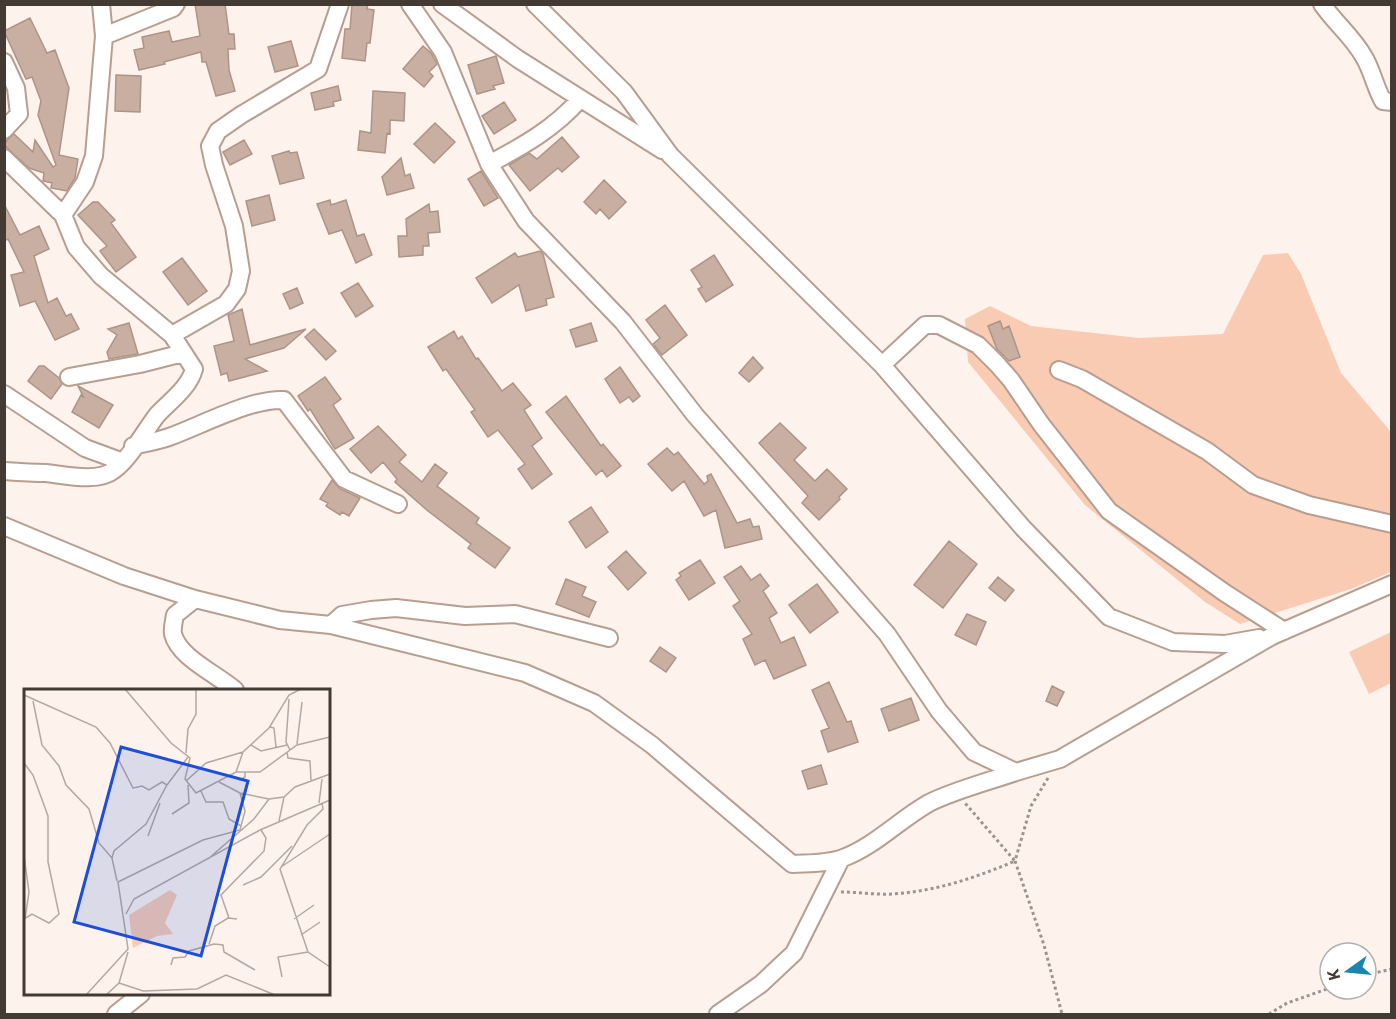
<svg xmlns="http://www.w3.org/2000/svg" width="1396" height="1019" font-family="Roboto,sans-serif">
<rect width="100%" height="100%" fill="#fdf2ec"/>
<path fill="#f9cbb2" d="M 1288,253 L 1301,274 L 1341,373 L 1391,432 L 1391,572 L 1351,589 L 1240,624 L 1205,602 L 1085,505 L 968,362 L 965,319 L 990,306 L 1031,326 L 1139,338 L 1223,334 L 1263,255 Z
M 1391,632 L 1391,683 L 1369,694 L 1349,652 Z"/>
<path fill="#c8afa1" stroke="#ad9487" stroke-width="1.5" d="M 195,4 L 225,4 L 229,34 L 234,34 L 235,49 L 228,49 L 229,70 L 235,91 L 216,96 L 206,62 L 202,62 L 201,52 L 164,62 L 165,64 L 139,70 L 134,50 L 144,48 L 142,37 L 169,31 L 172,42 L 200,36 Z
M 352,4 L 368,4 L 367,9 L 374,10 L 370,43 L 367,43 L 365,61 L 342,58 L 345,29 L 350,29 Z
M 30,18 L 47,53 L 55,50 L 69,88 L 59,155 L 78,159 L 75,178 L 67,191 L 51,188 L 52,183 L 43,181 L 44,173 L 29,168 L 4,145 L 7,140 L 14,134 L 33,152 L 35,140 L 53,167 L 56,165 L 38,115 L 41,101 L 32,77 L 26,79 L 4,31 Z
M 291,41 L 298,66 L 275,72 L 268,47 Z
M 423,46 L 431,53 L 437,64 L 429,72 L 433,76 L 424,87 L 403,69 Z
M 496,56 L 504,83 L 493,86 L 495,89 L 477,94 L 468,65 Z
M 116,75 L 141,76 L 140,112 L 115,111 Z
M 338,86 L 341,100 L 333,102 L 334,106 L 315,110 L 311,93 Z
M 373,91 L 405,93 L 404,121 L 390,120 L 390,134 L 387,133 L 385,153 L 358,150 L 360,131 L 371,133 Z
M 504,102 L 516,120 L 494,134 L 482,116 Z
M 435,123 L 455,142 L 434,163 L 414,144 Z
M 562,137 L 579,157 L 562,172 L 558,168 L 530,191 L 509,165 L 529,153 L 537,159 Z
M 244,140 L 252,154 L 230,165 L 223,152 Z
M 289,151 L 290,153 L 297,152 L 304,178 L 280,184 L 272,156 Z
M 401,158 L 405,176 L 410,174 L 414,188 L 387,195 L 382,177 Z
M 481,171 L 498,198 L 484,206 L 468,179 Z
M 604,180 L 626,202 L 609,219 L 600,209 L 596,214 L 584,202 Z
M 269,195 L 275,220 L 252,226 L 246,201 Z
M 330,200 L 331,205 L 346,200 L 357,236 L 364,234 L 372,255 L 356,263 L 342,230 L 329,234 L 317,204 Z
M 93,202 L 98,202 L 115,220 L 111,223 L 136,257 L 116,272 L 100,251 L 107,246 L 78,215 Z
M 4,204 L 20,235 L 39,226 L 49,249 L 34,256 L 48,303 L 57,298 L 66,316 L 71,314 L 79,329 L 55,340 L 35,301 L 20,306 L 11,275 L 24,272 L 8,239 L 4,241 Z
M 429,204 L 430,212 L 438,211 L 440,232 L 428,233 L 429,246 L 423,246 L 423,255 L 399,257 L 398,236 L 407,236 L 406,219 Z
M 540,251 L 543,254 L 554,297 L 546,299 L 547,305 L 526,311 L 519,285 L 492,303 L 476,278 L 515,253 L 518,257 Z
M 714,255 L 733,285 L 706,302 L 698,289 L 702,287 L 691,270 Z
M 182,258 L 207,291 L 188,305 L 163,272 Z
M 358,283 L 373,306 L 356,317 L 341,293 Z
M 297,288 L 303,303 L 290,309 L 283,294 Z
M 665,305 L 687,335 L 662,355 L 653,344 L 660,338 L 646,320 Z
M 242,309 L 250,345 L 306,329 L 284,348 L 245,359 L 267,371 L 229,381 L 227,373 L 221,375 L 214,346 L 234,341 L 228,315 Z
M 1000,321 L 1003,329 L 1009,326 L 1020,357 L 1009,361 L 997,349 L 988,326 Z
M 129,323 L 138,354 L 109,359 L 107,352 L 117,335 L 108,329 Z
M 591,323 L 597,341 L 576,347 L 570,330 Z
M 314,329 L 336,351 L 326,360 L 305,337 Z
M 454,331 L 458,339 L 462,336 L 476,359 L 478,358 L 502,391 L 513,383 L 531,405 L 524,410 L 542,438 L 532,446 L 552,474 L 532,489 L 518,469 L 525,464 L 498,430 L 488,437 L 471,412 L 475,410 L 446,369 L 443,371 L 428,347 Z
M 753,357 L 763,368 L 749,382 L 739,373 Z
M 39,366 L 44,366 L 59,378 L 62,384 L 51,399 L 28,381 Z
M 620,367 L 640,396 L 633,402 L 629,397 L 620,403 L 605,379 Z
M 325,377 L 341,399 L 333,405 L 354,438 L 335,449 L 310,409 L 308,411 L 298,396 Z
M 78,386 L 113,405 L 99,428 L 72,412 L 81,395 L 84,398 Z
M 566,396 L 601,446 L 603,444 L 621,466 L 607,477 L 602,470 L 596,475 L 546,412 Z
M 780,423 L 806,448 L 794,460 L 815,481 L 827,469 L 847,489 L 839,497 L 840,499 L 819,520 L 802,503 L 808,496 L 759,443 Z
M 378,426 L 406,455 L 399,462 L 422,482 L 435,464 L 447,473 L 437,486 L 479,518 L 476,523 L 510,548 L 495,568 L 468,548 L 471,544 L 428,511 L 395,482 L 397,479 L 383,462 L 371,473 L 350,449 Z
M 667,448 L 674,455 L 678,452 L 704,484 L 708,481 L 707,476 L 711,474 L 737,523 L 750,519 L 753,527 L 759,526 L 762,539 L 725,548 L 716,510 L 704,516 L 684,481 L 672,491 L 648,464 Z
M 332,480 L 340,489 L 360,498 L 349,516 L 342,512 L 340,515 L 326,506 L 328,503 L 320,499 Z
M 591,507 L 608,532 L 586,548 L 569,522 Z
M 949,541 L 977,564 L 943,608 L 914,585 Z
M 626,551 L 646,573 L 628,590 L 608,567 Z
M 700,560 L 715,583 L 689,600 L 676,580 L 681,576 L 679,573 Z
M 741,566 L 751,580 L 760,574 L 769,586 L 763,591 L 777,613 L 769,618 L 781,643 L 794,637 L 806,665 L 774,679 L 765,660 L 755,665 L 743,639 L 752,634 L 733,606 L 740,601 L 724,577 Z
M 998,577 L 1014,590 L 1005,601 L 989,588 Z
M 566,579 L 586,587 L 582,596 L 596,602 L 589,617 L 556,604 Z
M 817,584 L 838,612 L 810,633 L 789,605 Z
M 967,614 L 986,622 L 976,645 L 955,635 Z
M 660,647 L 676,658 L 666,672 L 650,661 Z
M 829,682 L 847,722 L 851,721 L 858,742 L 828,752 L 821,731 L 829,728 L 812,690 Z
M 1052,686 L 1064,692 L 1057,706 L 1046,701 Z
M 911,698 L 919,720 L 889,731 L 881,709 Z
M 821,765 L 827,784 L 808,789 L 802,771 Z"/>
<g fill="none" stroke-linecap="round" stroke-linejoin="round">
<defs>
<path id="minor" d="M 410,4 L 443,52 L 489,164 L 526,221 L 623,322 L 695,415 L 887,634 L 939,711 L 974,752 L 1016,772 L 1060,759 L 1272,636 L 1392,584
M 442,4 L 518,59 L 662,150
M 535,4 L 624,92 L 670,155 L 882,365 L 1023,528 L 1109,617 L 1173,642 L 1225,644 L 1259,638
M 1322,4 C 1335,23 1353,37 1364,57 C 1372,70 1375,87 1383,101 L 1392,102
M 104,36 L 173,8 L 176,4
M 4,62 L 16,88 L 19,114 L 4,130
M 4,158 L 63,215 L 76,247 L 101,276 L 172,335 L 194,369 C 189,388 170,401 157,415 C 144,432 131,457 114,470 C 98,483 65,475 46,473 C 32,473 18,472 4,471
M 489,164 C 523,146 555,128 580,99
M 63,215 L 85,182 L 94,156 L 104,36 L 101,4
M 172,335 L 226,304 L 237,289 L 241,271 L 234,226 L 214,165 L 210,146 L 218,131 L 241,115 L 318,69 L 340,4
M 882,365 L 925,325 L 939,325 L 978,345 L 997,364 L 1011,380 L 1041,424 L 1109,511 L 1225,593 L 1284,631
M 1059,370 L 1082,379 L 1207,451 L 1253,485 L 1309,505 L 1392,524
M 69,377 L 140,364 L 183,353
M 4,394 L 85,448 L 123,462
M 133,446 C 145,443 158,441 169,437 C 200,426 251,398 284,400 L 344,479 L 398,504
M 4,526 L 124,576 L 195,599 L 280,620 L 331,625 L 525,673 L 594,703 L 652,745 L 792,864 C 809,863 827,864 843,858 C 875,846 899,820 929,803 C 952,791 990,781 1016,772
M 195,599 L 175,615 C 174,621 172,628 173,634 C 179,658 217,674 235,690
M 331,625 L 342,615 L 371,610 L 396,608 L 465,616 L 515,614 L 609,638
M 116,1014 L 141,994
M 718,1014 L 761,984 L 794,953 L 841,859"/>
</defs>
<use href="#minor" stroke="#b79e90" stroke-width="20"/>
<path stroke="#9e938d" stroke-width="3" stroke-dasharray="3 3" stroke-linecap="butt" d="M 1048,778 L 1031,806 L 1015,861 L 1044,945 L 1062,1014
M 841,892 C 858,892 876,895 893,894 C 936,891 975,878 1015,861 L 965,803
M 1366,975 L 1392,969
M 1269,1014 L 1287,1003 L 1330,988"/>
<use href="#minor" stroke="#fff" stroke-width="16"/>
</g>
<g transform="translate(24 689)">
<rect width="306" height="306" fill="#fdf2ec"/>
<path d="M 146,201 L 153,206 L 141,234 L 149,245 L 133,247 L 109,259 L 105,226 Z" fill="#f9cbb2"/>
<path fill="none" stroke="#b3a8a2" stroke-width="1.5" d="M 101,0 L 147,54 L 166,69 L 161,90 L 172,104 L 212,83 L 236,83 L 273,56 L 306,48M 0,6 L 72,38 L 86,54 L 109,99 L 118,97 L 125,101 L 138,93 L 143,96M 265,10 L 262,53 L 266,61M 9,12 L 18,56 L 35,77 L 42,96 L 65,120 L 75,154 L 88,169 L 93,192M 246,38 L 250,39 L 252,58M 273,55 L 278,13M 227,56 L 237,62 L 263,56M 263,63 L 264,69 L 286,72 L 287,92M 162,64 L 164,40 L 172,25 L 172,0M 0,74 L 9,86 L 24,127 L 24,173 L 35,225 L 25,234 L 8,225 L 0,230M 212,83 L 219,63 L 245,39 L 265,6 L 277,0M 206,86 L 216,91 L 221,88 L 221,83M 162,92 L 182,74 L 219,63M 195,93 L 216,104 L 245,110M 177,102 L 182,113 L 199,113 L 205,130 L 217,137M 295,114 L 298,90M 298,114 L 299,120 L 283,136 L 256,180 L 284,263 L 306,278M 148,125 L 165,114 L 164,96M 255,132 L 260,108M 124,147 L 136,114M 0,167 L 5,203 L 1,230M 88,169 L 90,162 L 122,135 L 143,96 L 164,68M 184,170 L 230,130 L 245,110 L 260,108 L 271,98 L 306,85M 257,178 L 306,145M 219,196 L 237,188 L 268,157M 102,225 L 110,210 L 236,141 L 306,111M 205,229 L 197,206 L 240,162 L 242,149 L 237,141M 270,230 L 290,216M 277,246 L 296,233M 185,255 L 191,237 L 204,229 L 213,230M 147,276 L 149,269 L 161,268 L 165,262 L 190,255 L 199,256 L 200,263 L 231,281M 258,288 L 254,268 L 284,263M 95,294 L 119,302 L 173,300 L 202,286 L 251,306M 62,306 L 104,260 L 94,193 L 179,151 L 216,141 L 221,122 L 216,104M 82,306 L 95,294 L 104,263"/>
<path fill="#1d4ed8" fill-opacity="0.15" stroke="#1d4ed8" stroke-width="3" d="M 97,58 L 224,92 L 177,267 L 50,233 Z"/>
<rect width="306" height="306" fill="none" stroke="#443a34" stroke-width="3"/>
</g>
<rect width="1396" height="1019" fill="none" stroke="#443a34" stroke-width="12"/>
<g transform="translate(1348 971) rotate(255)"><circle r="28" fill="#ffffff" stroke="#b4b0ae" stroke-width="1.5"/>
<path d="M0-4.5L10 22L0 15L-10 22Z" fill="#1b85ad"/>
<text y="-9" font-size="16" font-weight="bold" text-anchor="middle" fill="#443a34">K</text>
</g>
</svg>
